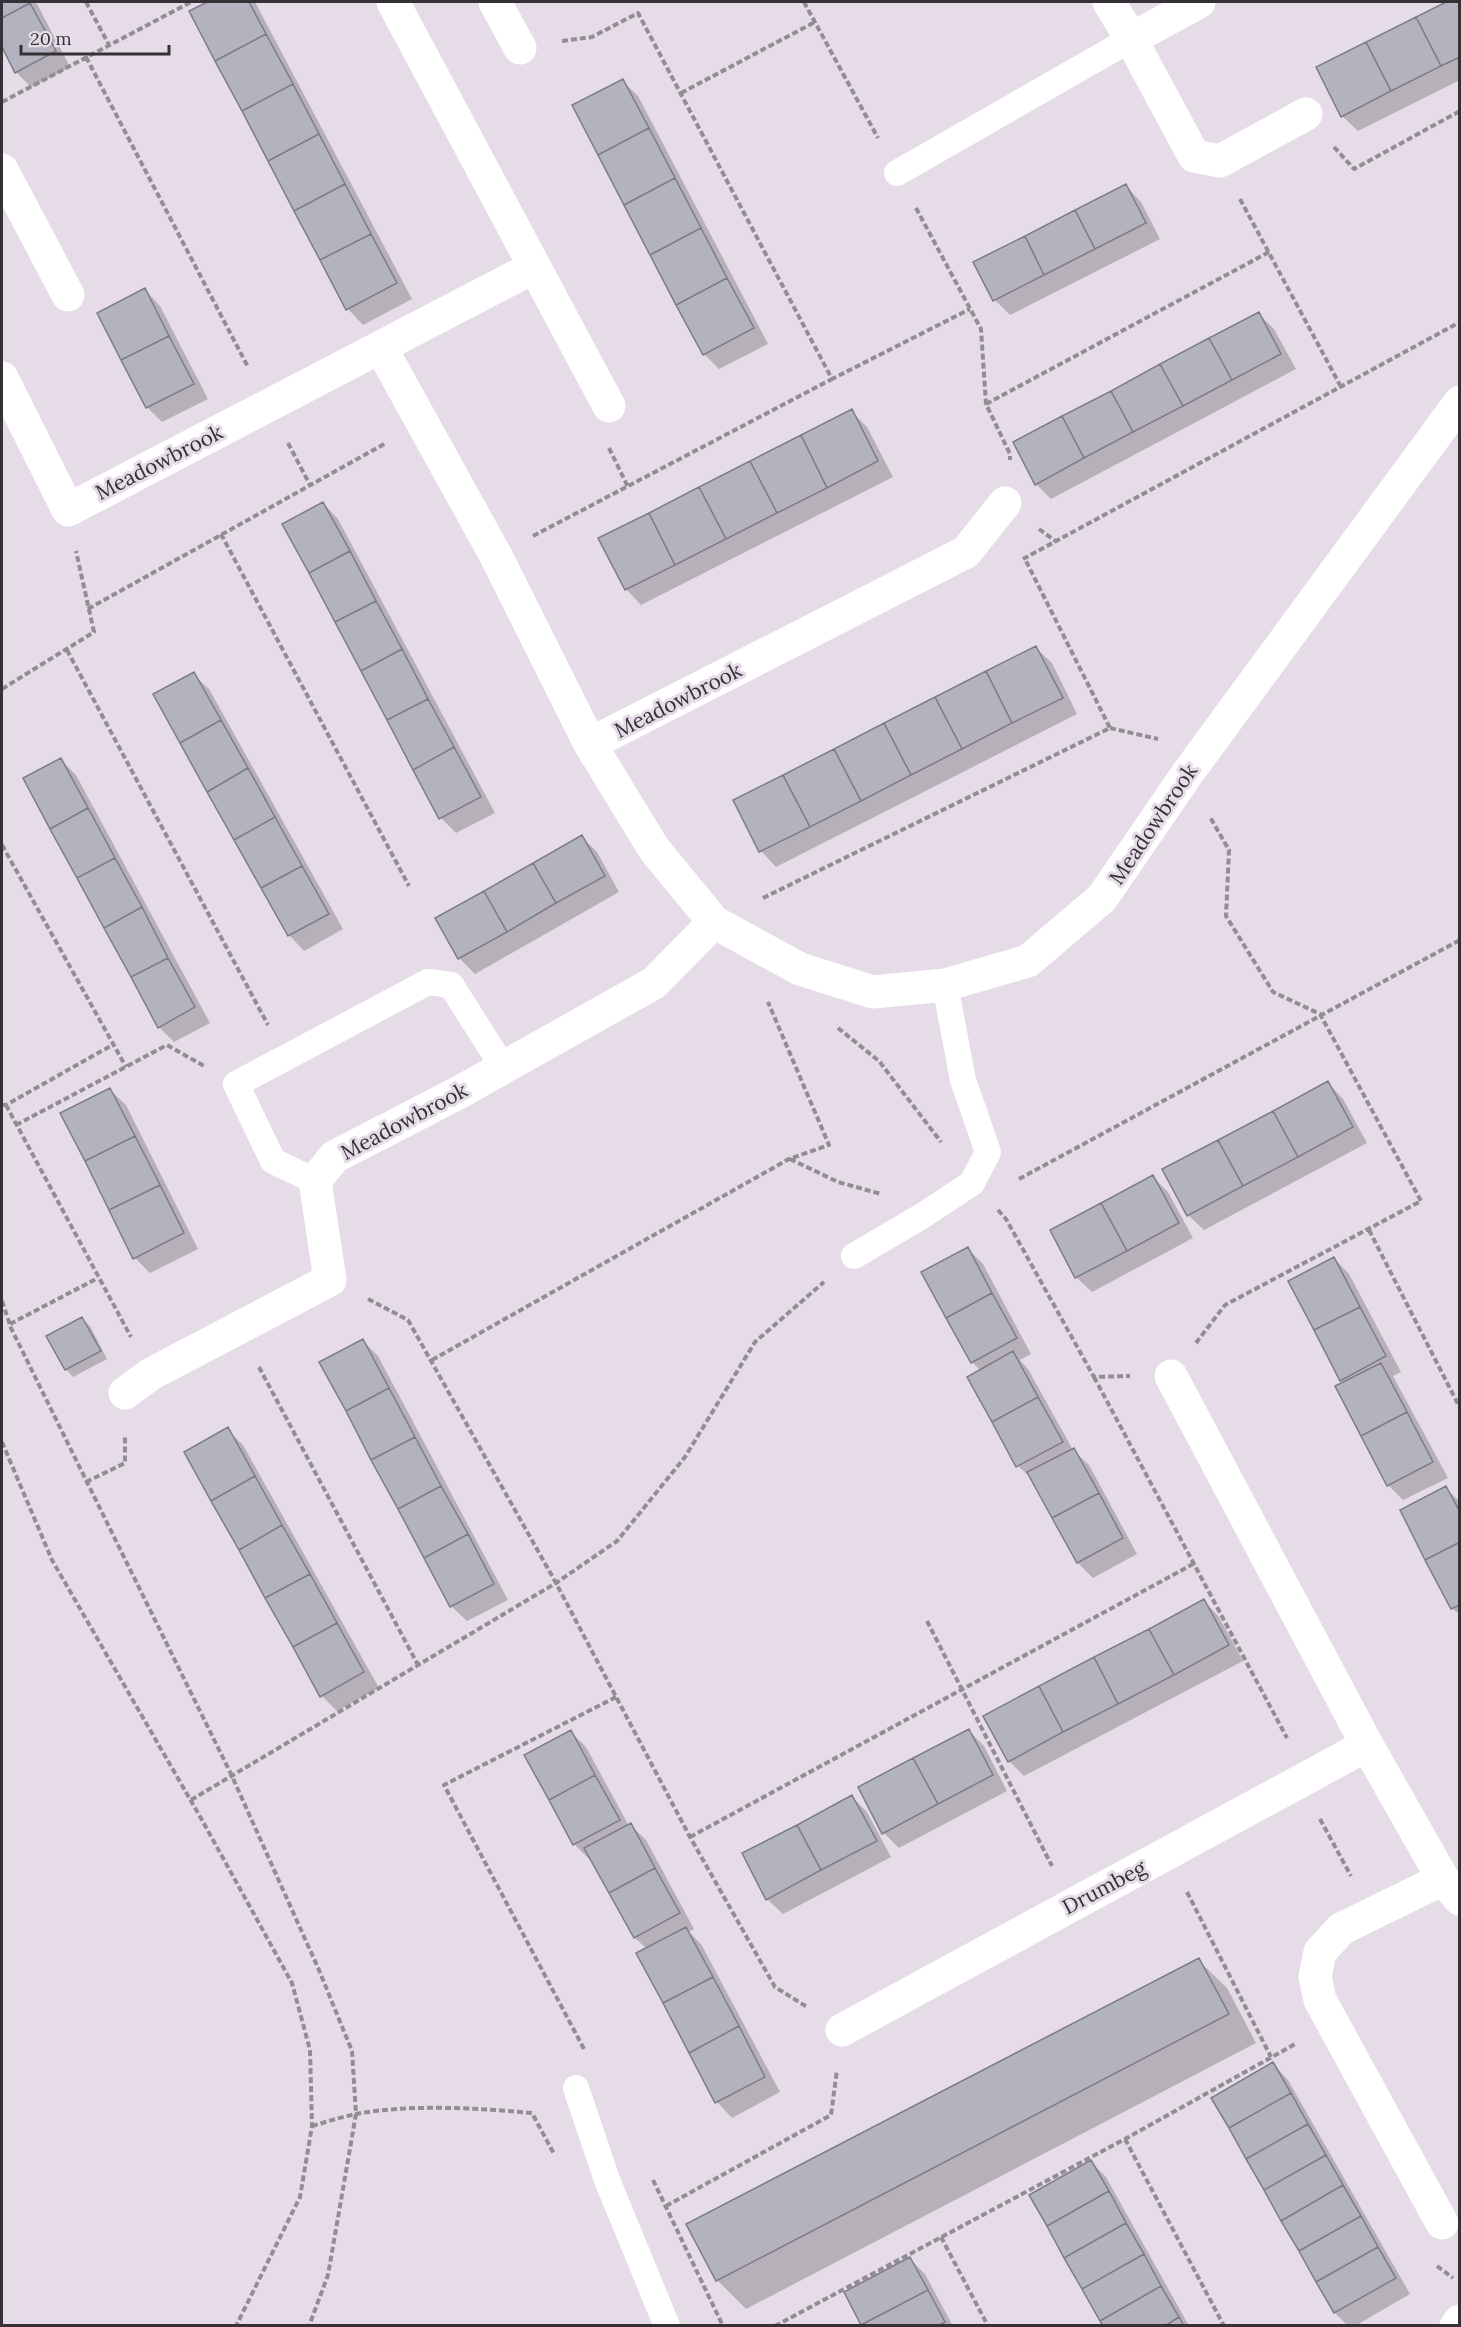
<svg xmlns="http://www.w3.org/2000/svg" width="1461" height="2327" font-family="Lora,serif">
<rect width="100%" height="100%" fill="#e5dce7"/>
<path fill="#0003" d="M 2,2 L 36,2 L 70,67 L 31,87 L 16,72 L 2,44 Z
M 210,2 L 255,2 L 412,299 L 363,325 L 348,309 L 191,11 Z
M 1450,2 L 1460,2 L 1460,80 L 1358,131 L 1342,116 L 1318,68 Z
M 622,81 L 638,96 L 768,344 L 719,369 L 704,354 Z
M 1126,186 L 1141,202 L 1160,239 L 1010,315 L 995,300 Z
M 145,290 L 160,306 L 208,399 L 162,422 L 147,407 Z
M 1259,314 L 1274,329 L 1296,369 L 1051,499 L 1036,484 Z
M 851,411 L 867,427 L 893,477 L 641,605 L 626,589 Z
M 323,503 L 338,519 L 495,813 L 456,833 L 441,818 Z
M 1036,648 L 1052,663 L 1077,714 L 776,867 L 761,851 L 735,801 Z
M 193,674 L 209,689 L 343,929 L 304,951 L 289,935 Z
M 61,760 L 76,775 L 210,1023 L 174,1042 L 159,1027 Z
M 582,837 L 597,852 L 619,892 L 475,974 L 459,958 Z
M 1328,1083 L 1343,1099 L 1367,1143 L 1204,1230 L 1188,1215 Z
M 110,1090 L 126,1105 L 198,1249 L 150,1273 L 135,1258 Z
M 1153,1177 L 1168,1192 L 1193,1238 L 1092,1292 L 1076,1277 Z
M 968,1249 L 983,1264 L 1031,1354 L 1020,1360 L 1028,1369 L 1073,1450 L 1089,1465 L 1137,1554 L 1093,1578 L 1078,1563 L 1034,1481 L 1018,1466 L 981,1371 L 972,1362 Z
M 1334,1258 L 1349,1274 L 1401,1372 L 1393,1376 L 1448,1478 L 1403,1500 L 1388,1485 L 1341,1380 Z
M 82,1319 L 90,1326 L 107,1359 L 73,1377 L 66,1369 Z
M 363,1341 L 378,1356 L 508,1600 L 467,1621 L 451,1606 Z
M 227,1429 L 243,1445 L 379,1688 L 337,1711 L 322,1696 Z
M 1446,1488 L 1460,1502 L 1460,1615 L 1453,1609 L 1402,1510 Z
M 1204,1601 L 1219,1617 L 1243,1661 L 1024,1776 L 1009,1761 Z
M 969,1731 L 984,1746 L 1007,1791 L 899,1848 L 884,1833 Z
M 571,1732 L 586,1747 L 629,1826 L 630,1825 L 646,1840 L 694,1929 L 689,1932 L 701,1944 L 780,2092 L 732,2118 L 717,2102 L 638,1954 L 647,1949 L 635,1938 L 592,1859 L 590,1860 L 574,1844 L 526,1756 Z
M 852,1797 L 867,1812 L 891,1857 L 783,1914 L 767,1899 Z
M 1198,1960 L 1227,1988 L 1256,2043 L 746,2309 L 717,2280 Z
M 1273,2064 L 1288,2080 L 1410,2294 L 1355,2326 L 1348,2326 L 1335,2313 L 1213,2098 Z
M 1091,2162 L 1106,2177 L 1189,2326 L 1104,2326 Z
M 910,2259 L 925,2274 L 953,2326 L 864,2326 L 846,2293 Z"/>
<path fill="#b3b3bf" stroke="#7c7b87" stroke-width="1.5" d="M 2,2 L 30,2 L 30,3 L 2,18 Z
M 207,2 L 249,2 L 266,34 L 215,61 L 189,11 Z
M 1446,2 L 1460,2 L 1460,57 L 1441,66 L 1416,17 Z
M 30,3 L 56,51 L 15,73 L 2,47 L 2,18 Z
M 1416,17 L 1441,66 L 1391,91 L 1366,42 Z
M 266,34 L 293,84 L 242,111 L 215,61 Z
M 1366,42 L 1391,91 L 1341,117 L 1316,67 Z
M 623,79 L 649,128 L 598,155 L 572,105 Z
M 293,84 L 319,134 L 268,161 L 242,111 Z
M 649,128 L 675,178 L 624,205 L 598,155 Z
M 319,134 L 345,184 L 294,211 L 268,161 Z
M 675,178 L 701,228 L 650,255 L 624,205 Z
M 345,184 L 371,234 L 320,260 L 294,211 Z
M 1126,184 L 1146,223 L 1095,249 L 1075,210 Z
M 1075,210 L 1095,249 L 1044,275 L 1025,236 Z
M 701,228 L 727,278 L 676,305 L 650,255 Z
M 371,234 L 397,283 L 346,310 L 320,260 Z
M 1025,236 L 1044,275 L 993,301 L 973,262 Z
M 727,278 L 754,328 L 703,355 L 676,305 Z
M 145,288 L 169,336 L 121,360 L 97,313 Z
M 1259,312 L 1281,354 L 1232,380 L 1209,338 Z
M 169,336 L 194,384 L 146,408 L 121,360 Z
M 1209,338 L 1232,380 L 1183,406 L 1160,364 Z
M 1160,364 L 1183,406 L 1133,432 L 1111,391 Z
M 1111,391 L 1133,432 L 1084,458 L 1062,416 Z
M 852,409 L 878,461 L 827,488 L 801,435 Z
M 1062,416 L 1084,458 L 1035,485 L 1013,442 Z
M 801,435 L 827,488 L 777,513 L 750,461 Z
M 750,461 L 777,513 L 726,539 L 699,487 Z
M 699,487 L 726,539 L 675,565 L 649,513 Z
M 323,502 L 350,551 L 309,573 L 282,524 Z
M 649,513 L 675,565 L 625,590 L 598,538 Z
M 350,551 L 376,601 L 335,622 L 309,573 Z
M 376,601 L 402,649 L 361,671 L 335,622 Z
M 1036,646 L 1063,698 L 1012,723 L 986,671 Z
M 402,649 L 428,699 L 387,720 L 361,671 Z
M 986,671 L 1012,723 L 962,749 L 935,697 Z
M 194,672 L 221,720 L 180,743 L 153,694 Z
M 935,697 L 962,749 L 911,775 L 884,723 Z
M 428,699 L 454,747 L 413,770 L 387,720 Z
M 221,720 L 248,768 L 207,792 L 180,743 Z
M 884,723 L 911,775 L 861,801 L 834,749 Z
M 454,747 L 481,797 L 439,819 L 413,770 Z
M 834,749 L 861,801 L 810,827 L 783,775 Z
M 61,758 L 88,808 L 50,829 L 23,778 Z
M 248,768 L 275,817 L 234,840 L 207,792 Z
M 783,775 L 810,827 L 759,852 L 733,800 Z
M 88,808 L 115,858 L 77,878 L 50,829 Z
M 275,817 L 302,866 L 261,888 L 234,840 Z
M 582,835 L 605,876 L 556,903 L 533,863 Z
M 115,858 L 142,907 L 104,928 L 77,878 Z
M 533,863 L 556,903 L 507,932 L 484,891 Z
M 302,866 L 329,914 L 288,936 L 261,888 Z
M 484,891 L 507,932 L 458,959 L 435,918 Z
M 142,907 L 168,958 L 131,977 L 104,928 Z
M 168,958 L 195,1007 L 158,1028 L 131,977 Z
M 1328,1081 L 1353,1127 L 1298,1157 L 1273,1111 Z
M 110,1088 L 135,1136 L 85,1161 L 60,1113 Z
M 1273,1111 L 1298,1157 L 1243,1186 L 1218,1140 Z
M 135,1136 L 160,1185 L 109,1210 L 85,1161 Z
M 1218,1140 L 1243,1186 L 1187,1216 L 1162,1169 Z
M 1153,1175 L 1179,1223 L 1127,1251 L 1101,1203 Z
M 160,1185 L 184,1233 L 133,1259 L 109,1210 Z
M 1101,1203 L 1127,1251 L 1075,1278 L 1050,1230 Z
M 968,1247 L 992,1293 L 946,1318 L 921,1272 Z
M 1334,1257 L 1360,1307 L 1314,1330 L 1288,1281 Z
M 992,1293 L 1017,1338 L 971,1363 L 946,1318 Z
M 1360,1307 L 1386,1356 L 1340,1381 L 1314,1330 Z
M 82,1317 L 101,1351 L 65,1370 L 46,1336 Z
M 363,1339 L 389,1388 L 346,1411 L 319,1362 Z
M 1013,1351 L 1038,1397 L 992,1422 L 967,1377 Z
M 1381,1363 L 1407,1412 L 1361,1436 L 1335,1386 Z
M 389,1388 L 415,1437 L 371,1460 L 346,1411 Z
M 1038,1397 L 1063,1442 L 1016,1467 L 992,1422 Z
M 1407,1412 L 1433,1462 L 1387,1486 L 1361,1436 Z
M 228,1427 L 255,1476 L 211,1501 L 184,1452 Z
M 415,1437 L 441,1486 L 398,1509 L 371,1460 Z
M 1074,1448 L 1099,1493 L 1052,1518 L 1027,1472 Z
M 255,1476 L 282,1525 L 239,1550 L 211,1501 Z
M 441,1486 L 468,1534 L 424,1558 L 398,1509 Z
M 1446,1486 L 1460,1512 L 1460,1542 L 1425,1560 L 1400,1510 Z
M 1099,1493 L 1123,1538 L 1077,1563 L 1052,1518 Z
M 282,1525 L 310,1574 L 265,1598 L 239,1550 Z
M 468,1534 L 494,1584 L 450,1607 L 424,1558 Z
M 1460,1542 L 1460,1605 L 1451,1609 L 1425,1560 Z
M 310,1574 L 337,1623 L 293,1647 L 265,1598 Z
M 1204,1599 L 1229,1645 L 1174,1675 L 1149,1629 Z
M 337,1623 L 364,1672 L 320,1697 L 293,1647 Z
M 1149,1629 L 1174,1675 L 1118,1704 L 1094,1657 Z
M 1094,1657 L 1118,1704 L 1063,1732 L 1039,1686 Z
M 1039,1686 L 1063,1732 L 1008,1762 L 983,1716 Z
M 969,1729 L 993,1775 L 938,1804 L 913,1758 Z
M 571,1730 L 595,1775 L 549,1800 L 524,1755 Z
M 913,1758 L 938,1804 L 882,1834 L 858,1787 Z
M 595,1775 L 620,1820 L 573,1845 L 549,1800 Z
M 852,1795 L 877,1841 L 821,1870 L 797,1825 Z
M 631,1823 L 655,1868 L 609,1893 L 584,1848 Z
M 797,1825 L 821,1870 L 766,1900 L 742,1853 Z
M 655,1868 L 680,1913 L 634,1938 L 609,1893 Z
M 686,1927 L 713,1977 L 663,2003 L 636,1953 Z
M 1199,1958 L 1229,2014 L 716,2281 L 686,2224 Z
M 713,1977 L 739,2026 L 689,2053 L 663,2003 Z
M 739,2026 L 765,2077 L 715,2103 L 689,2053 Z
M 1273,2062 L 1291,2093 L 1229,2128 L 1211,2098 Z
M 1291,2093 L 1308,2124 L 1246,2159 L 1229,2128 Z
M 1308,2124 L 1326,2155 L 1264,2190 L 1246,2159 Z
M 1326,2155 L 1343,2185 L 1281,2221 L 1264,2190 Z
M 1091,2160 L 1109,2191 L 1047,2226 L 1029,2195 Z
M 1343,2185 L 1361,2216 L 1299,2251 L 1281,2221 Z
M 1109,2191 L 1126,2223 L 1064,2258 L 1047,2226 Z
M 1361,2216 L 1378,2247 L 1316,2282 L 1299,2251 Z
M 1126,2223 L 1144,2254 L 1082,2289 L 1064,2258 Z
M 1378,2247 L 1396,2278 L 1334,2313 L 1316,2282 Z
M 1144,2254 L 1161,2286 L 1100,2321 L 1082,2289 Z
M 910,2257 L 928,2290 L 861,2325 L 844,2292 Z
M 1161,2286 L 1179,2317 L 1165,2326 L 1103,2326 L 1100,2321 Z
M 928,2290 L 945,2322 L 938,2326 L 861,2325 Z
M 1179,2317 L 1184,2326 L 1165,2326 Z"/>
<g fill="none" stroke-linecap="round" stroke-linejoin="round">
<path stroke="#938c94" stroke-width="4" stroke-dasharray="6 3" stroke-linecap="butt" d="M 86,2 L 109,45
M 804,2 L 878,138
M 562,41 L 592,37 L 638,13 L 832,379 L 970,309
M 86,57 L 248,367
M 681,93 L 815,22
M 2,102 L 191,2
M 1334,147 L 1354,169 L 1460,111
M 1240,199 L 1341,387
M 916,208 L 981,329 L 986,404 L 1010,454 L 1010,460
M 986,404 L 1269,252
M 288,443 L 310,485
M 609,448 L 628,487
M 1039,529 L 1057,542
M 221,534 L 409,886
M 533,536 L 832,379
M 1023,559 L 1460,322
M 88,609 L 386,443
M 67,650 L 268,1025
M 2,689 L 94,632 L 76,551
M 1110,728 L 1158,739
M 2,845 L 126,1067
M 763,898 L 1110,728 L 1025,559
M 838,1028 L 879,1061 L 941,1142
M 2,1105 L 6,1105 L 114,1044
M 6,1105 L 131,1337
M 16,1125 L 167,1045 L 204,1066
M 790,1159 L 838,1182 L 881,1194
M 1019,1179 L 1460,940
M 998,1210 L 1006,1219 L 1094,1377 L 1130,1376
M 1369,1230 L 1460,1408
M 368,1299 L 408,1320 L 556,1583 L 690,1837 L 775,1987 L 807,2007
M 2,1301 L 11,1328 L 231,1774 L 319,1970 L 352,2051 L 356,2114 L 328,2275 L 309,2326
M 10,1324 L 98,1278
M 1196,1343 L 1225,1305 L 1421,1201 L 1320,1014 L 1273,992 L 1226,916 L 1229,850 L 1210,817
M 432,1360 L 789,1159 L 829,1145 L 768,1002
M 259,1367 L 418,1665
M 1094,1377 L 1287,1738
M 2,1442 L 52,1560 L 202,1820 L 292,1983 L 310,2050 L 312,2126 L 300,2197 L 236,2326
M 86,1482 L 125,1463 L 125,1436
M 927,1621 L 1052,1866
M 191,1800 L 556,1583 L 617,1541 L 685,1457 L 755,1342 L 824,1282
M 1320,1819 L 1351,1876
M 690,1837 L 1195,1563
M 1187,1892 L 1271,2057
M 584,2049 L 444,1785 L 616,1697
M 312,2126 C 326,2122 341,2117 356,2114 C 408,2104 479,2108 532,2113 L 554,2154
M 1125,2139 L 1224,2326
M 653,2180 L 723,2326
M 666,2206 L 831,2115 L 837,2070
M 941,2237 L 988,2326
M 1437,2266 L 1453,2278
M 775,2326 L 1125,2139 L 1297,2043"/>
<path stroke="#fff" stroke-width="26" d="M 897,173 L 1131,39
M 315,1181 L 273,1161 L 236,1084 L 428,982 L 451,985 L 503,1067
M 854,1256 L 922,1216 L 972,1183 L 988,1152 L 963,1080 L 945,985
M 576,2088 L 607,2180 L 667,2326"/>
<path stroke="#fff" stroke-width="33" d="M 393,2 L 609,406
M 495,2 L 520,48
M 1109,2 L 1131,39 L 1199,2
M 1131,39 L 1194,156 L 1220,161 L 1306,114
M 2,170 L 68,295
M 381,348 L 496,556 L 590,744 L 654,849 L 714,922 L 800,969 L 873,992 L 945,985 L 1028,961 L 1102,898 L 1187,774 L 1460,402
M 2,378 L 68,510 L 534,267
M 590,744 L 966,552 L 1005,503
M 1171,1376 L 1367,1745 L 1443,1879 L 1460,1899
M 125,1393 L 151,1374 L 330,1280 L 315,1181 L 334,1157 L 458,1093 L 654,983 L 714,922
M 842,2030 L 1367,1745
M 1442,2223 L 1320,2000 L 1315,1977 L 1320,1952 L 1341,1929 L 1443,1879
M 1456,2326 L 1460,2321"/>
</g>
<g text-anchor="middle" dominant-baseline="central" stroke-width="6" stroke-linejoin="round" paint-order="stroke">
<g font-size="21" fill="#353136" stroke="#e5dce7">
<text transform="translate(159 462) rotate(-27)">Meadowbrook</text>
<text transform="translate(678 700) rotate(-27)">Meadowbrook</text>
<text transform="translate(1153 824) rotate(-56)">Meadowbrook</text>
<text transform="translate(404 1121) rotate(-28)">Meadowbrook</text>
<text transform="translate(1104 1887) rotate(-28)">Drumbeg</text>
</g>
</g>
<rect width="1461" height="2327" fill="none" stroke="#353136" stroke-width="6"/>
<path d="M21 45v9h148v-9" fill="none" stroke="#353136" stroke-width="3"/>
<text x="30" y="45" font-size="18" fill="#353136" stroke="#e5dce7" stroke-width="4.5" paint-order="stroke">20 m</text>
</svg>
